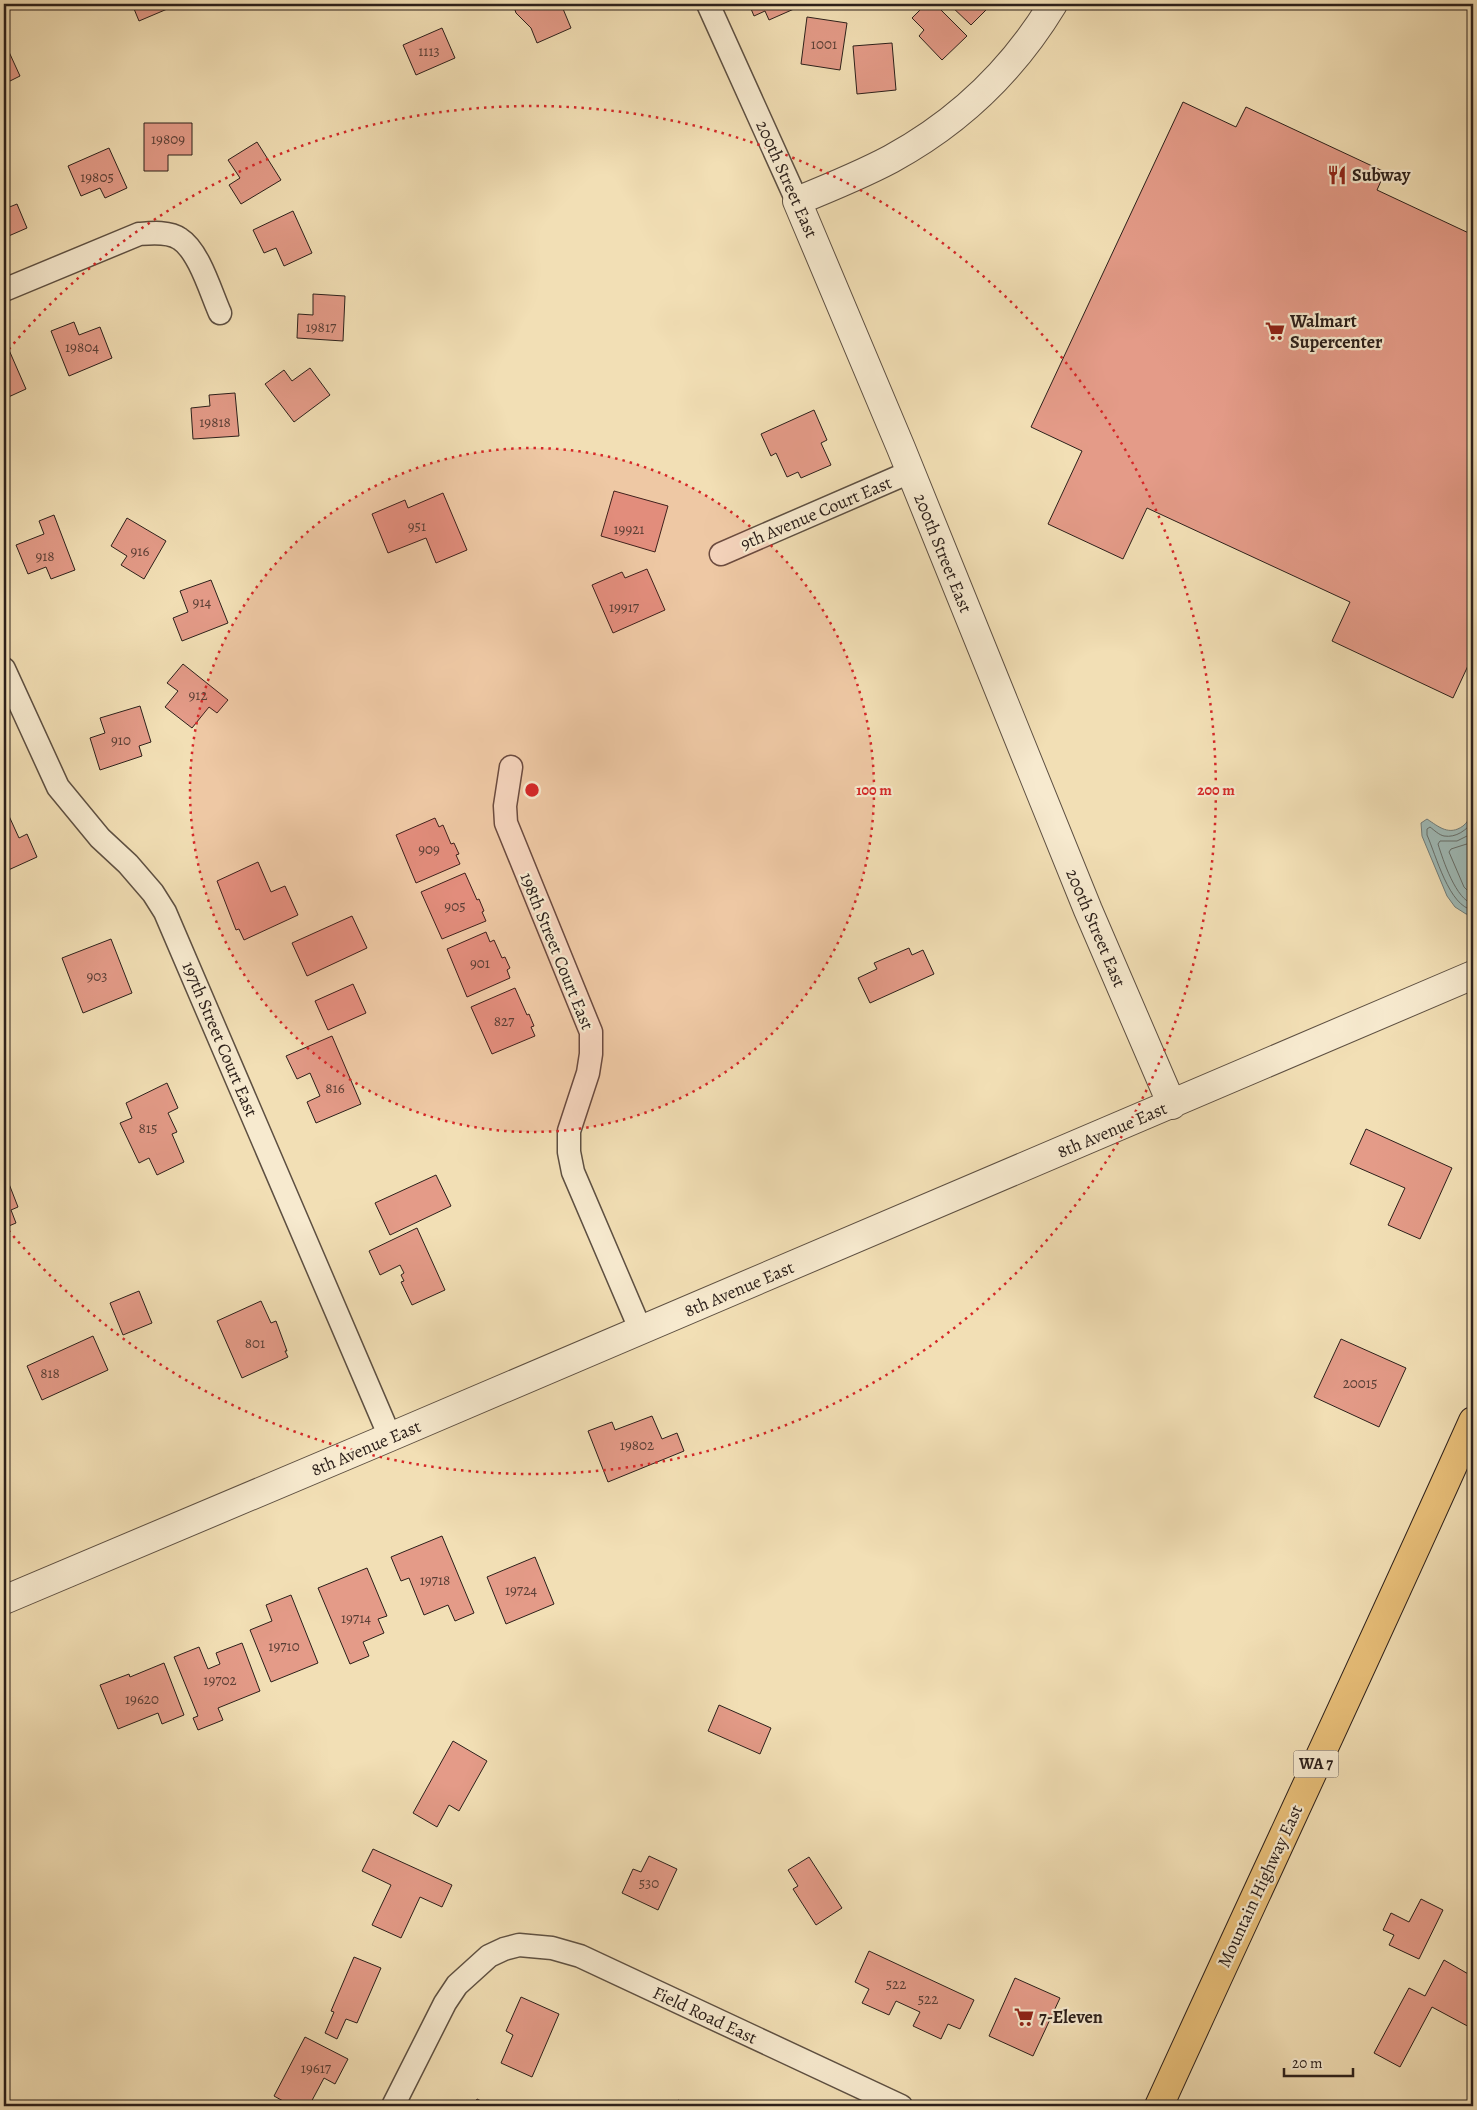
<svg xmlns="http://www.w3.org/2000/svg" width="1477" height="2110" font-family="Alegreya,serif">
<rect width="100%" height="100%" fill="#f2dfb5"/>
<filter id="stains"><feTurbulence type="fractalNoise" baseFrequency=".004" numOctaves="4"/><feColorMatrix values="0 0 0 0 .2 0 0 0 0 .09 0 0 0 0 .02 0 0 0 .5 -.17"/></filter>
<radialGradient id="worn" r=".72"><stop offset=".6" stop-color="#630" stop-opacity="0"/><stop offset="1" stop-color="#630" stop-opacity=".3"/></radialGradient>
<path fill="#9ebab7" stroke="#707c79" d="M 1473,814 L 1473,915 L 1466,914 L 1455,907 L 1447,896 L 1422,836 L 1421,823 L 1427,819 C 1439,827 1449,836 1463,826 C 1467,823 1470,817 1473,814 Z"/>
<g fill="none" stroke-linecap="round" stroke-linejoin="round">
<path stroke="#656d69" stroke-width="1" d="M 1473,821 C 1467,830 1456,838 1444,836 C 1439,835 1434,830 1430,827 L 1427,829 L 1427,835 C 1436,855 1449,907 1473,910
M 1473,833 L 1457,841 L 1440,841 L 1438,844 C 1443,860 1456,900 1473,904
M 1473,842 L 1451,849 L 1449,852 L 1464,887 L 1473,896"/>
</g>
<path fill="#e49b88" stroke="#2c201b" d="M 132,4 L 179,4 L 139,21 Z
M 513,4 L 561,4 L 571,28 L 537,43 L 531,28 L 516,13 Z
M 749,4 L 803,4 L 803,5 L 769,20 L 765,11 L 754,16 Z
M 926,4 L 935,4 L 967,36 L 942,60 L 919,36 L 924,30 L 912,18 Z
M 949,4 L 992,4 L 971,25 Z
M 807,17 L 847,23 L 840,70 L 801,64 Z
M 442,28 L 455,58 L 416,75 L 403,45 Z
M 4,41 L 20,76 L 4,84 Z
M 892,43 L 896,90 L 857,94 L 853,46 Z
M 1183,102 L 1236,127 L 1246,107 L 1385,172 L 1377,190 L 1473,235 L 1473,655 L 1453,698 L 1332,641 L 1350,602 L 1147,508 L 1123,559 L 1048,524 L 1082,451 L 1031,427 Z
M 144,123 L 192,123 L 192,155 L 168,155 L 168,171 L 144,171 Z
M 257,142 L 281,180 L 241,204 L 229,185 L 240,178 L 228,160 Z
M 109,148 L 127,188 L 105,198 L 100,188 L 81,196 L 68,166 Z
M 4,200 L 7,208 L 17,204 L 27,228 L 4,238 Z
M 293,211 L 312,253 L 284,266 L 276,248 L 264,253 L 253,230 Z
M 313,294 L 345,296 L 343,341 L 297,338 L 298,314 L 313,315 Z
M 74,322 L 79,335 L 100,327 L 112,358 L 69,376 L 51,331 Z
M 9,350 L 26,389 L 4,399 L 4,352 Z
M 310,368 L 330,395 L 294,422 L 265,384 L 284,370 L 292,381 Z
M 235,393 L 239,436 L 193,439 L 191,408 L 210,406 L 209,395 Z
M 814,410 L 827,440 L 821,443 L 831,465 L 801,478 L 798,472 L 787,477 L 776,453 L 771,456 L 761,434 Z
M 614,491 L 668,506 L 655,552 L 601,536 Z
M 443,493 L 467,550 L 436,563 L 426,538 L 388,553 L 372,514 L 405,500 L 408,508 Z
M 54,515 L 75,570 L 51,579 L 46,567 L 28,574 L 16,545 L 44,534 L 39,521 Z
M 127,518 L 166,541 L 144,579 L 121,565 L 127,556 L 111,546 Z
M 647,569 L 665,610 L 613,633 L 592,585 L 622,572 L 625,578 Z
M 211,580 L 228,623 L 182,641 L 173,618 L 188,612 L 180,591 Z
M 183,664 L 228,700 L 217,713 L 209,707 L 192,728 L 165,707 L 178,691 L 167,683 Z
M 140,706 L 151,742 L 139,746 L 142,756 L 100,770 L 90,738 L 105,733 L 100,718 Z
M 4,805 L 19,838 L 27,834 L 37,857 L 4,872 Z
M 435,818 L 439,827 L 443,825 L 451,844 L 454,843 L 459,854 L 456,855 L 460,864 L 416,883 L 396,835 Z
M 258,862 L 271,892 L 285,886 L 298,915 L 244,940 L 239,929 L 236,930 L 217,881 Z
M 465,873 L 477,900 L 479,899 L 484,911 L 482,912 L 486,921 L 442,939 L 421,892 Z
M 352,916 L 367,948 L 307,976 L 292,943 Z
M 486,932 L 490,942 L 494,940 L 502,958 L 505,957 L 510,968 L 507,970 L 510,978 L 467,997 L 447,949 Z
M 111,939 L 132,993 L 83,1013 L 62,958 Z
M 909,948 L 912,955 L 923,950 L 934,974 L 870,1003 L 858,978 L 877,969 L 874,963 Z
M 353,984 L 366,1013 L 328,1030 L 315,1001 Z
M 515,988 L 527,1015 L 529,1014 L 534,1026 L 531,1027 L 535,1036 L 492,1054 L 471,1007 Z
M 332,1036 L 361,1104 L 316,1123 L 307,1102 L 320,1096 L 310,1073 L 297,1079 L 286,1056 Z
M 167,1083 L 178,1108 L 168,1113 L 177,1132 L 172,1134 L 184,1162 L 157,1175 L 149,1158 L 139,1163 L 120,1123 L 132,1118 L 126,1103 Z
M 1366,1129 L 1452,1168 L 1420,1239 L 1388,1225 L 1405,1188 L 1350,1164 Z
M 4,1171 L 18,1207 L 11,1210 L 16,1223 L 4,1228 Z
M 436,1175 L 451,1206 L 390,1235 L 375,1203 Z
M 417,1228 L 445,1290 L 412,1305 L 401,1282 L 404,1281 L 401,1275 L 404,1273 L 400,1265 L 380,1275 L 369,1251 Z
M 139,1291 L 152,1323 L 123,1335 L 110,1303 Z
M 261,1301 L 271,1323 L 276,1321 L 287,1351 L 285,1351 L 288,1357 L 242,1378 L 217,1321 Z
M 93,1336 L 108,1370 L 42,1400 L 27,1366 Z
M 1341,1339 L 1406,1368 L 1379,1427 L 1314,1397 Z
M 652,1416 L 662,1439 L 677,1433 L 684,1451 L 608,1482 L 588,1431 L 612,1422 L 615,1430 Z
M 442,1536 L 474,1613 L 455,1621 L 448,1605 L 424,1615 L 409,1578 L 401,1581 L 391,1557 Z
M 535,1557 L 554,1604 L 506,1624 L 487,1577 Z
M 367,1568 L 387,1616 L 378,1619 L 384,1633 L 363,1642 L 369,1656 L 350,1664 L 318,1588 Z
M 291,1595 L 318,1663 L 271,1682 L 250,1630 L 272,1621 L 266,1605 Z
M 242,1643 L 260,1691 L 218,1708 L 223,1720 L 198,1730 L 193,1718 L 198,1716 L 174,1657 L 199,1647 L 208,1669 L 220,1664 L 216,1653 Z
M 164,1663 L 184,1715 L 162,1724 L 158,1713 L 118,1729 L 100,1685 L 129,1674 L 130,1677 Z
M 719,1705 L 771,1728 L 760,1754 L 708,1731 Z
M 453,1741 L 487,1761 L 459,1811 L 449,1805 L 437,1827 L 413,1813 Z
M 373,1849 L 452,1885 L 442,1907 L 420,1897 L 401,1938 L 372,1925 L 391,1885 L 362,1871 Z
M 649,1856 L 677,1869 L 658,1910 L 622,1893 L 633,1869 L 641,1872 Z
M 809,1857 L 842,1908 L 816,1925 L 793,1889 L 798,1886 L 788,1870 Z
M 1421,1899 L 1443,1910 L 1419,1959 L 1389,1945 L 1394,1935 L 1383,1930 L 1391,1913 L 1409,1922 Z
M 869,1951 L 974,2000 L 960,2029 L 948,2024 L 941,2039 L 913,2026 L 920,2012 L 896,2001 L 889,2015 L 862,2003 L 869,1989 L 855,1982 Z
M 354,1957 L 381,1968 L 357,2023 L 346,2019 L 337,2039 L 325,2033 L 334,2012 L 331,2011 Z
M 1444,1960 L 1470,1975 L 1473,1969 L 1473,2029 L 1432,2007 L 1400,2067 L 1374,2053 L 1409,1988 L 1425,1996 Z
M 1015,1978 L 1060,1998 L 1033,2056 L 989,2036 Z
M 521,1997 L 559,2014 L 532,2077 L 501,2063 L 513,2035 L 506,2031 Z
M 305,2037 L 348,2059 L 335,2084 L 324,2078 L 309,2106 L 292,2106 L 274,2096 Z
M 477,2099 L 491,2106 L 473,2106 Z
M 678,2100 L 691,2106 L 675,2106 Z"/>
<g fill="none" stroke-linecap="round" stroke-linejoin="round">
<defs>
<path id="minor" d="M 708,4 L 797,201
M 4,290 L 139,234 C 151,233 169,231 180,239 C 199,251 211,293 220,313
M 721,554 L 910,472
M 4,669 L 58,787 L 100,838 L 128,864 L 153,893 L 165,912 L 390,1437
M 511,767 L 505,806 L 506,823 L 591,1032 L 591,1054 L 588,1073 L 569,1131 L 569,1152 L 573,1172 L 641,1331
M 393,2106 L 445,2003 L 457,1985 L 489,1956 L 504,1949 L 519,1945 L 552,1948 L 580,1956 L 901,2106"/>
<path id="tertiary" d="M 1053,4 C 1013,70 959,122 891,159 C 861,175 829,188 797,201 L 901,448 L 1088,910 L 1172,1105
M 4,1600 L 390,1437 L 1473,975"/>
<path id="primary" d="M 1159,2106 C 1263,1878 1370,1651 1473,1421"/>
</defs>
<use href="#minor" stroke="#5e5042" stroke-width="25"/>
<use href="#tertiary" stroke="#5e5042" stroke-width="30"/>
<use href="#primary" stroke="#2c201b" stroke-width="30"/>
<use href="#minor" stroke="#f7eacf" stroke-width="22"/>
<use href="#tertiary" stroke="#f7eacf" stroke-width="28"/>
<use href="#primary" stroke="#e9c07a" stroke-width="28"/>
</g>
<circle cx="532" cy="790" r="342" fill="#d62828" fill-opacity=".12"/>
<g fill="none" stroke="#d62828" stroke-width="2.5" stroke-dasharray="2.5 5">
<circle cx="532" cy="790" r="342"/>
<path d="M4 355A684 684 0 1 1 4 1225"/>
</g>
<defs>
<symbol id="restaurant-bare" viewBox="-9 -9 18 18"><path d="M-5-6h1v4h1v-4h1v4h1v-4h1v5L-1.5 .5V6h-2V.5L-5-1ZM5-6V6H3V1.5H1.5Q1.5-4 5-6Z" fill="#8f2418" stroke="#f7eacf" stroke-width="2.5" paint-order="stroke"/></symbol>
<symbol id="supermarket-bare" viewBox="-9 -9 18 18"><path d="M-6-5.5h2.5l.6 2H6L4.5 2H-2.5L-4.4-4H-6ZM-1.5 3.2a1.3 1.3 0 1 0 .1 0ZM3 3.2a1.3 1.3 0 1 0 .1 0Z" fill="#8f2418" stroke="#f7eacf" stroke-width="2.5" paint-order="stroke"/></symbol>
</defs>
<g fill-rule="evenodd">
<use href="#restaurant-bare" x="1323" y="161" width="28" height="28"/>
<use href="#supermarket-bare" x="1261" y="317" width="28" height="28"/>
<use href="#supermarket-bare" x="1010" y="2003" width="28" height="28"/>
</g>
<g text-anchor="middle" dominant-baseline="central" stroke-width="4.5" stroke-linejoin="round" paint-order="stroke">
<g font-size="15" fill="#5a3f36">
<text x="824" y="44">1001</text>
<text x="429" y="51">1113</text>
<text x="168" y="139">19809</text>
<text x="97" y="177">19805</text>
<text x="321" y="327">19817</text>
<text x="82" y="347">19804</text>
<text x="215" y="422">19818</text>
<text x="417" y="526">951</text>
<text x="629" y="529">19921</text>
<text x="140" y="551">916</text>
<text x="45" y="556">918</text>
<text x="202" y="602">914</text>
<text x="624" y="607">19917</text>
<text x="198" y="695">912</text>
<text x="121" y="740">910</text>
<text x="429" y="849">909</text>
<text x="455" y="906">905</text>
<text x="480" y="963">901</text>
<text x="97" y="976">903</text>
<text x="504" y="1021">827</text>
<text x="335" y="1088">816</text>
<text x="148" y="1128">815</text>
<text x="255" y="1343">801</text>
<text x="50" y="1373">818</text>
<text x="1360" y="1383">20015</text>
<text x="637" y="1445">19802</text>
<text x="435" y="1580">19718</text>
<text x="521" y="1590">19724</text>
<text x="356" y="1618">19714</text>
<text x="284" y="1646">19710</text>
<text x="220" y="1680">19702</text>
<text x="142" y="1699">19620</text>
<text x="649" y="1883">530</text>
<text x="896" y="1984">522</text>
<text x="928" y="1999">522</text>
<text x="316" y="2068">19617</text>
</g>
<rect fill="#f7eacf" stroke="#695d51" stroke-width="1" x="1293.5" y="1750.5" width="45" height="27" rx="4"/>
<g font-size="16" font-weight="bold" fill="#2c201b">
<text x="1316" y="1764">WA 7</text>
</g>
<g font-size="18" font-weight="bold" fill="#2c201b" stroke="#f7eacf" text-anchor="start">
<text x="1352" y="175">Subway</text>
<text x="1290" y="321">Walmart<tspan x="1290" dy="21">Supercenter</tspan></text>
<text x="1039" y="2017">7-Eleven</text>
</g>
<g font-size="18" fill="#2c201b" stroke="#f7eacf">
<text transform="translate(787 179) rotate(66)">200th Street East</text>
<text transform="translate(816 513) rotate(-23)">9th Avenue Court East</text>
<text transform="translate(943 553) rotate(68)">200th Street East</text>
<text transform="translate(1096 928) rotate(67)">200th Street East</text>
<text transform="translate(557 951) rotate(68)">198th Street Court East</text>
<text transform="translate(220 1039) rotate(67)">197th Street Court East</text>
<text transform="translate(1112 1130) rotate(-23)">8th Avenue East</text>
<text transform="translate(739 1289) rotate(-23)">8th Avenue East</text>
<text transform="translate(366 1448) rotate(-23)">8th Avenue East</text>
<text transform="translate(1260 1886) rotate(-65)">Mountain Highway East</text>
<text transform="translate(705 2015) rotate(25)">Field Road East</text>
</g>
</g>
<circle cx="532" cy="790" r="8" fill="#d62828" stroke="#f7eacf" stroke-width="2.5"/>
<g font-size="15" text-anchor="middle" font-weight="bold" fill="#d62828" stroke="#f7eacf" stroke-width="4.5" stroke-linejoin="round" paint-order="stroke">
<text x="874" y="795">100 m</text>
<text x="1216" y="795">200 m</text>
</g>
<rect width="1477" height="2110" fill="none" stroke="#f2dfb5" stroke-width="20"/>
<rect x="5" y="5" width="1467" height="2100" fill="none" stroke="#2c201b" stroke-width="2.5"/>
<rect x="10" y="10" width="1457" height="2090" fill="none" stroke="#2c201b"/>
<path d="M1284 2068v8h69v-8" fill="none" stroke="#2c201b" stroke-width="2.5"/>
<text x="1292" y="2068" font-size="15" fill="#2c201b" stroke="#f7eacf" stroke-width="4" paint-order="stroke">20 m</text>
<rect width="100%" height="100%" filter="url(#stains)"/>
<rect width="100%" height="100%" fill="url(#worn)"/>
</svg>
